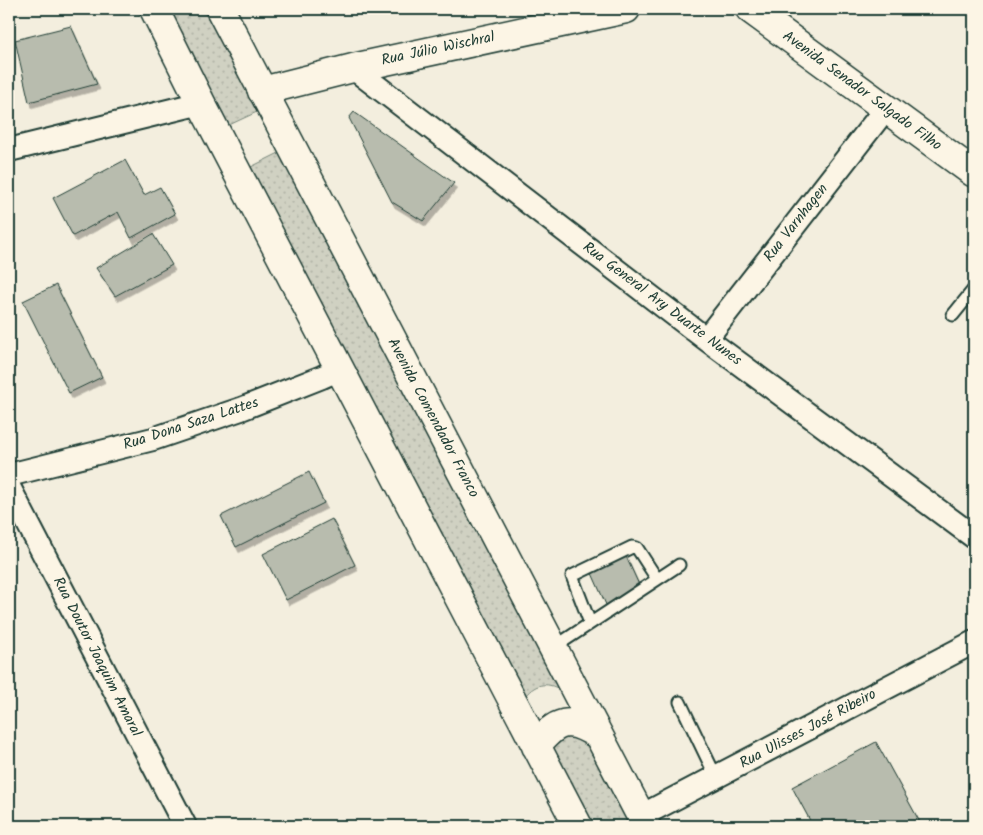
<svg xmlns="http://www.w3.org/2000/svg" width="983" height="835" font-family="Kalam,sans-serif">
<defs>
<pattern id="grass-dots" width="8" height="8" patternUnits="userSpaceOnUse" patternTransform="scale(1.25)"><rect width="8" height="8" fill="#d0d1c2"/><path d="M2 2h.1M6 6h.1" fill="none" stroke="#b2b4a7" stroke-width="1.8" stroke-linecap="round"/></pattern>
<filter id="shadow"><feDropShadow dx="3" dy="5.5" stdDeviation="0" flood-color="#0004"/></filter>
</defs>
<rect width="100%" height="100%" fill="#f3eede"/>
<filter id="ink" filterUnits="userSpaceOnUse"><feTurbulence type="fractalNoise" baseFrequency=".02" numOctaves="2"/><feDisplacementMap in="SourceGraphic" scale="10" xChannelSelector="R" yChannelSelector="G"/><feConvolveMatrix kernelMatrix="1 2 1 2 8 2 1 2 1" color-interpolation-filters="sRGB"/></filter>
<g filter="url(#ink)">
<path fill="url(#grass-dots)" stroke="#78877b" d="M 166,9 L 206,9 L 259,111 L 227,126 Z
M 283,151 L 563,691 C 548,682 537,682 525,696 L 251,167 Z
M 568,733 L 587,740 L 632,826 L 594,826 L 551,744 Z"/>
<path fill="#b8bcae" stroke="#1f3d34" filter="url(#shadow)" d="M 71,26 L 97,84 L 29,102 L 15,40 Z
M 354,112 L 454,183 L 423,221 L 392,202 L 349,118 Z
M 125,160 L 144,195 L 160,187 L 175,214 L 131,238 L 118,212 L 73,236 L 53,198 Z
M 153,234 L 172,265 L 115,296 L 96,268 Z
M 56,285 L 102,377 L 69,393 L 23,301 Z
M 309,472 L 324,503 L 236,547 L 221,516 Z
M 332,519 L 355,565 L 286,600 L 263,554 Z
M 624,552 L 640,587 L 607,607 L 591,571 Z
M 876,742 L 922,826 L 813,826 L 792,787 Z"/>
<g fill="none" stroke-linecap="round" stroke-linejoin="round">
<defs>
<path id="lane" d="M 953,315 L 974,289
M 590,623 L 572,576 L 632,547 L 637,548 L 657,579
M 553,648 L 679,565
M 680,702 L 716,777"/>
<path id="street" d="M 353,68 L 706,339 L 974,537
M 9,150 L 201,103
M 706,339 L 886,108
M 9,475 L 153,439 L 241,409 L 322,377 L 340,369
M 9,487 L 185,826
M 641,816 L 974,642"/>
<path id="secondary" d="M 750,9 L 974,173
M 262,91 L 353,68 L 626,9"/>
<path id="highway" d="M 154,9 L 201,103 L 578,826
M 220,9 L 646,826
M 536,746 C 557,720 569,716 598,735"/>
</defs>
<use href="#lane" stroke="#1f3d34" stroke-width="15"/>
<use href="#street" stroke="#1f3d34" stroke-width="26"/>
<use href="#secondary" stroke="#1f3d34" stroke-width="31"/>
<use href="#highway" stroke="#1f3d34" stroke-width="31"/>
<use href="#lane" stroke="#fcf5e5" stroke-width="11"/>
<use href="#street" stroke="#fcf5e5" stroke-width="22"/>
<use href="#secondary" stroke="#fcf5e5" stroke-width="28"/>
<use href="#highway" stroke="#fcf5e5" stroke-width="28"/>
</g>
</g>
<g text-anchor="middle" dominant-baseline="central" stroke-width="5" stroke-linejoin="round" paint-order="stroke">
<g font-size="15" fill="#1f3d34" stroke="#fcf5e5">
<text transform="translate(438 49) rotate(-12)">Rua Júlio Wischral</text>
<text transform="translate(862 91) rotate(36)">Avenida Senador Salgado Filho</text>
<text transform="translate(796 223) rotate(-52)">Rua Varnhagen</text>
<text transform="translate(662 304) rotate(37)">Rua General Ary Duarte Nunes</text>
<text transform="translate(433 418) rotate(62)">Avenida Comendador Franco</text>
<text transform="translate(191 424) rotate(-18)">Rua Dona Saza Lattes</text>
<text transform="translate(97 657) rotate(63)">Rua Doutor Joaquim Amaral</text>
<text transform="translate(808 729) rotate(-28)">Rua Ulisses José Ribeiro</text>
</g>
</g>
<rect width="983" height="835" fill="none" stroke="#fcf5e5" stroke-width="30"/>
<rect x="15" y="15" width="953" height="805" fill="none" stroke="#1f3d34" stroke-width="2" filter="url(#ink)"/>
</svg>
